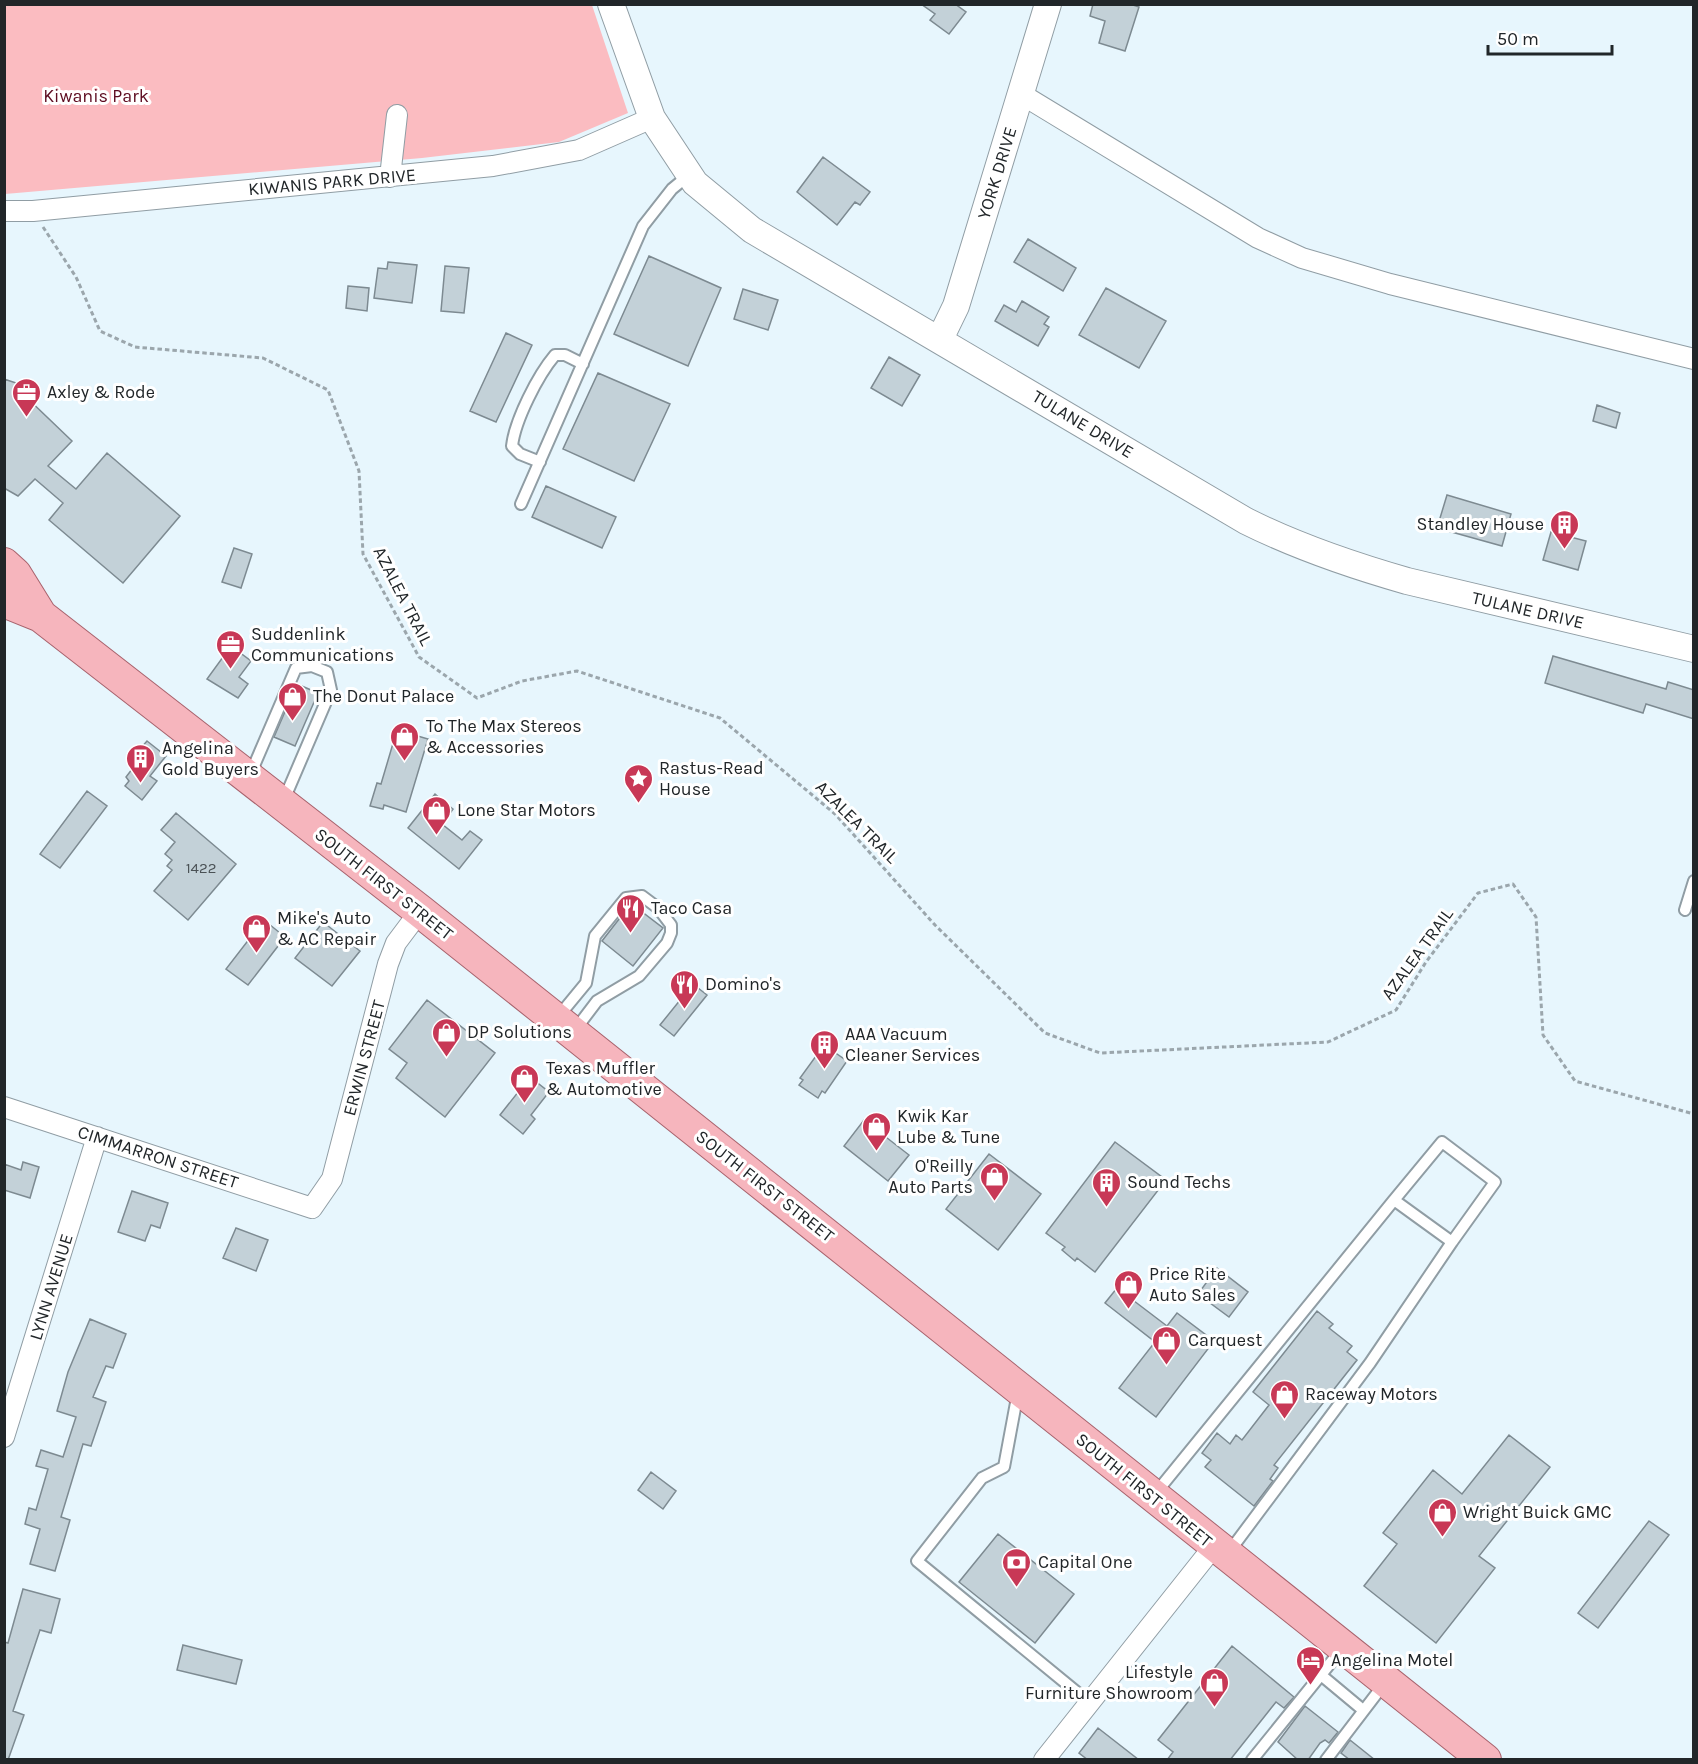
<svg xmlns="http://www.w3.org/2000/svg" width="1698" height="1764" font-family="Karla,sans-serif">
<rect width="100%" height="100%" fill="#e7f6fd"/>
<path fill="#fbbcc1" d="M 4,5 L 592,5 L 628,113 L 559,142 L 422,158 L 5,194 Z"/>
<path fill="#c3d1d8" stroke="#7d8a91" stroke-width="1.5" d="M 921,4 L 955,4 L 966,12 L 949,34 L 930,20 L 935,14 Z
M 1093,4 L 1130,4 L 1139,7 L 1125,51 L 1099,43 L 1105,21 L 1090,16 Z
M 823,157 L 870,192 L 860,205 L 855,202 L 837,225 L 797,192 Z
M 1028,239 L 1076,268 L 1063,291 L 1014,262 Z
M 649,256 L 721,288 L 688,366 L 614,334 Z
M 388,262 L 417,265 L 412,303 L 374,298 L 378,268 L 387,269 Z
M 445,266 L 469,268 L 464,313 L 441,311 Z
M 348,286 L 369,288 L 367,311 L 346,308 Z
M 1106,288 L 1166,321 L 1139,368 L 1079,335 Z
M 743,289 L 778,300 L 768,330 L 734,319 Z
M 1022,301 L 1049,317 L 1044,324 L 1049,327 L 1038,346 L 995,321 L 1004,305 L 1016,312 Z
M 506,333 L 532,345 L 496,422 L 470,411 Z
M 889,357 L 920,375 L 902,406 L 871,388 Z
M 598,373 L 670,404 L 634,481 L 563,449 Z
M 4,379 L 25,386 L 23,394 L 72,441 L 48,466 L 76,489 L 107,453 L 180,516 L 123,583 L 49,520 L 63,503 L 35,479 L 18,496 L 4,488 Z
M 1597,405 L 1620,413 L 1616,428 L 1593,421 Z
M 546,486 L 616,517 L 602,548 L 532,517 Z
M 1447,495 L 1511,514 L 1502,546 L 1437,528 Z
M 1551,532 L 1586,541 L 1578,570 L 1543,560 Z
M 234,548 L 252,554 L 241,588 L 222,582 Z
M 231,646 L 251,661 L 239,677 L 248,684 L 238,698 L 207,679 Z
M 1553,656 L 1666,689 L 1668,682 L 1694,690 L 1694,719 L 1646,704 L 1643,713 L 1545,683 Z
M 297,684 L 318,693 L 295,746 L 274,737 Z
M 397,730 L 428,739 L 406,812 L 384,805 L 383,809 L 370,806 L 377,783 L 381,784 Z
M 147,741 L 166,756 L 150,776 L 157,781 L 142,800 L 125,786 L 129,781 L 126,777 L 139,760 L 134,756 Z
M 87,791 L 107,806 L 60,868 L 40,854 Z
M 435,794 L 453,809 L 442,824 L 462,840 L 470,831 L 482,840 L 459,869 L 408,828 Z
M 176,813 L 236,864 L 188,920 L 154,891 L 172,870 L 167,866 L 172,860 L 165,854 L 175,842 L 161,830 Z
M 630,905 L 633,905 L 663,928 L 633,966 L 602,941 Z
M 264,920 L 285,937 L 248,985 L 226,969 Z
M 323,922 L 360,951 L 332,986 L 295,958 Z
M 693,984 L 707,995 L 674,1036 L 660,1025 Z
M 427,1000 L 495,1053 L 445,1117 L 396,1078 L 407,1063 L 389,1049 Z
M 824,1045 L 847,1061 L 825,1093 L 822,1091 L 818,1098 L 799,1085 L 803,1080 L 800,1078 Z
M 530,1077 L 549,1092 L 531,1115 L 535,1119 L 523,1134 L 500,1115 Z
M 864,1120 L 909,1155 L 888,1181 L 844,1146 Z
M 1115,1142 L 1166,1180 L 1095,1272 L 1077,1258 L 1075,1261 L 1062,1250 L 1065,1247 L 1046,1233 Z
M 989,1154 L 1041,1194 L 998,1250 L 946,1209 Z
M 23,1162 L 39,1167 L 30,1198 L 4,1190 L 4,1164 L 21,1170 Z
M 132,1191 L 168,1203 L 160,1228 L 151,1225 L 145,1241 L 118,1232 Z
M 236,1228 L 268,1240 L 256,1271 L 223,1258 Z
M 1217,1268 L 1248,1292 L 1229,1317 L 1198,1294 Z
M 1117,1288 L 1167,1326 L 1177,1313 L 1214,1341 L 1156,1417 L 1119,1388 L 1155,1342 L 1105,1303 Z
M 1317,1311 L 1333,1324 L 1329,1328 L 1352,1346 L 1347,1352 L 1357,1360 L 1274,1465 L 1278,1468 L 1270,1479 L 1273,1481 L 1254,1506 L 1205,1467 L 1211,1460 L 1202,1453 L 1217,1433 L 1230,1444 L 1236,1435 L 1242,1440 L 1269,1405 L 1253,1392 Z
M 90,1319 L 126,1334 L 113,1368 L 106,1366 L 93,1397 L 106,1402 L 91,1446 L 83,1444 L 61,1517 L 70,1520 L 55,1571 L 30,1564 L 40,1529 L 25,1524 L 29,1508 L 36,1510 L 48,1469 L 36,1466 L 41,1450 L 63,1457 L 76,1417 L 57,1411 L 68,1372 Z
M 1509,1435 L 1550,1467 L 1479,1556 L 1495,1568 L 1436,1643 L 1364,1586 L 1397,1544 L 1383,1533 L 1433,1470 L 1462,1494 Z
M 651,1472 L 676,1491 L 663,1509 L 638,1490 Z
M 1649,1521 L 1669,1535 L 1598,1628 L 1578,1613 Z
M 998,1534 L 1074,1594 L 1035,1643 L 959,1582 Z
M 23,1589 L 60,1599 L 51,1633 L 40,1630 L 13,1711 L 24,1715 L 8,1760 L 4,1760 L 4,1642 L 8,1643 Z
M 183,1645 L 242,1660 L 236,1684 L 177,1670 Z
M 1232,1646 L 1294,1697 L 1284,1708 L 1276,1702 L 1230,1760 L 1167,1760 L 1173,1752 L 1158,1740 Z
M 1305,1706 L 1338,1732 L 1329,1743 L 1325,1740 L 1320,1743 L 1308,1760 L 1298,1760 L 1278,1742 Z
M 1098,1728 L 1139,1760 L 1088,1760 L 1079,1753 Z
M 1350,1740 L 1375,1760 L 1350,1760 L 1341,1753 Z"/>
<g fill="none" stroke-linecap="round" stroke-linejoin="round">
<defs>
<path id="service" d="M 540,462 L 520,454 L 512,446 C 515,420 538,375 555,355 L 565,355 L 583,364
M 521,504 L 643,226 L 672,189 L 689,175
M 250,775 L 296,668 L 312,666 L 327,672 L 331,690 L 283,802
M 1685,910 L 1694,881
M 558,1017 L 586,983 L 595,936 L 626,898 L 642,896 L 658,908 L 671,925 L 671,933 L 667,943 L 639,976 L 597,1001 L 575,1030
M 1394,1200 L 1442,1142 L 1495,1182 L 1452,1242
M 1018,1392 L 1004,1467 L 982,1478 L 917,1561 L 1090,1703
M 1155,1494 L 1394,1200 L 1452,1242 L 1370,1363 L 1229,1552
M 1321,1675 L 1363,1710
M 1252,1760 L 1341,1650
M 1326,1760 L 1384,1684"/>
<path id="minor" d="M 1021,94 L 1258,238 L 1302,258 L 1390,284 L 1694,359
M 390,177 L 397,115
M 4,211 L 33,211 L 493,166 L 579,150 L 652,118
M 4,1107 L 312,1208 L 332,1179 L 388,964 L 396,943 L 420,911
M 4,1437 L 97,1137
M 1044,1760 L 1214,1546"/>
<path id="tertiary" d="M 611,4 L 652,118 L 695,183 L 752,230 L 1246,521 C 1298,547 1351,565 1407,581 L 1694,649
M 940,339 L 956,306 L 1048,4"/>
<path id="primary" d="M 4,564 L 15,574 L 41,616
M 4,601 L 41,616 L 420,911 L 1485,1760"/>
</defs>
<use href="#service" stroke="#909da4" stroke-width="14"/>
<use href="#minor" stroke="#909da4" stroke-width="22"/>
<use href="#tertiary" stroke="#909da4" stroke-width="28"/>
<use href="#primary" stroke="#a8636d" stroke-width="34"/>
<path stroke="#9ba6ac" stroke-width="3" stroke-dasharray="4.5 3" stroke-linecap="butt" d="M 43,227 L 76,277 L 100,331 L 135,347 L 263,358 L 328,390 L 359,471 L 363,554 L 419,657 L 477,698 L 522,681 L 577,671 L 720,718 L 835,814 L 935,925 L 1045,1033 L 1100,1053 L 1328,1042 L 1396,1010 L 1426,962 L 1478,893 L 1513,884 L 1536,917 L 1543,1035 L 1575,1081 L 1694,1114"/>
<use href="#service" stroke="#fff" stroke-width="10"/>
<use href="#minor" stroke="#fff" stroke-width="20"/>
<use href="#tertiary" stroke="#fff" stroke-width="26"/>
<use href="#primary" stroke="#f6b5bd" stroke-width="32"/>
</g>
<defs>
<symbol id="office-pin" viewBox="-11 -11 22 30"><path d="M0 17L-7.5 6A9.5 9.5 0 1 1 7.5 6Z" fill="#c83856" stroke="#fff"/><path d="M-6-3h4V-5.5h4V-3h4V5H-6ZM-1-4.5V-3h2v-1.5ZM-6 0V1H6V0Z" fill="#fff"/></symbol>
<symbol id="building-pin" viewBox="-11 -11 22 30"><path d="M0 17L-7.5 6A9.5 9.5 0 1 1 7.5 6Z" fill="#c83856" stroke="#fff"/><path d="M-4-6H4V6H1V3H-1V6H-4ZM-2.5-4.3h1.7v1.8h-1.7ZM.8-4.3h1.7v1.8H.8ZM-2.5-1h1.7V.8h-1.7ZM.8-1h1.7V.8H.8Z" fill="#fff"/></symbol>
<symbol id="shop-pin" viewBox="-11 -11 22 30"><path d="M0 17L-7.5 6A9.5 9.5 0 1 1 7.5 6Z" fill="#c83856" stroke="#fff"/><path d="M-5-2.5h2.3a2.7 3.5 0 0 1 5.4 0H5L5.5 6h-11ZM-1.5-2.5h3a1.5 2.3 0 0 0-3 0Z" fill="#fff"/></symbol>
<symbol id="sight-pin" viewBox="-11 -11 22 30"><path d="M0 17L-7.5 6A9.5 9.5 0 1 1 7.5 6Z" fill="#c83856" stroke="#fff"/><path d="M0-6L1.8-2.2L6-1.7L2.9 1.2L3.7 5.4L0 3.3L-3.7 5.4L-2.9 1.2L-6-1.7L-1.8-2.2Z" fill="#fff"/></symbol>
<symbol id="restaurant-pin" viewBox="-11 -11 22 30"><path d="M0 17L-7.5 6A9.5 9.5 0 1 1 7.5 6Z" fill="#c83856" stroke="#fff"/><path d="M-5-6h1v4h1v-4h1v4h1v-4h1v5L-1.5 .5V6h-2V.5L-5-1ZM5-6V6H3V1.5H1.5Q1.5-4 5-6Z" fill="#fff"/></symbol>
<symbol id="bank-pin" viewBox="-11 -11 22 30"><path d="M0 17L-7.5 6A9.5 9.5 0 1 1 7.5 6Z" fill="#c83856" stroke="#fff"/><path d="M-6-4H6V4H-6ZM0-2.3a2.3 2.3 0 1 0 0 4.6a2.3 2.3 0 1 0 0-4.6Z" fill="#fff"/></symbol>
<symbol id="hotel-pin" viewBox="-11 -11 22 30"><path d="M0 17L-7.5 6A9.5 9.5 0 1 1 7.5 6Z" fill="#c83856" stroke="#fff"/><path d="M-6-4.5h1.5V1H6V5H4.5V3h-9V5H-6ZM-4 0a1.8 1.8 0 1 1 3.6 0ZM.5 0V-2.5h3Q6-2.5 6 0Z" fill="#fff"/></symbol>
</defs>
<g fill-rule="evenodd">
<use href="#office-pin" x="10" y="376" width="33" height="45"/>
<use href="#building-pin" x="1548" y="508" width="33" height="45"/>
<use href="#office-pin" x="214" y="628" width="33" height="45"/>
<use href="#shop-pin" x="276" y="680" width="33" height="45"/>
<use href="#shop-pin" x="388" y="720" width="33" height="45"/>
<use href="#building-pin" x="124" y="742" width="33" height="45"/>
<use href="#sight-pin" x="622" y="762" width="33" height="45"/>
<use href="#shop-pin" x="420" y="794" width="33" height="45"/>
<use href="#restaurant-pin" x="614" y="892" width="33" height="45"/>
<use href="#shop-pin" x="240" y="912" width="33" height="45"/>
<use href="#restaurant-pin" x="668" y="968" width="33" height="45"/>
<use href="#shop-pin" x="430" y="1016" width="33" height="45"/>
<use href="#building-pin" x="808" y="1028" width="33" height="45"/>
<use href="#shop-pin" x="508" y="1062" width="33" height="45"/>
<use href="#shop-pin" x="860" y="1110" width="33" height="45"/>
<use href="#shop-pin" x="978" y="1160" width="33" height="45"/>
<use href="#building-pin" x="1090" y="1166" width="33" height="45"/>
<use href="#shop-pin" x="1112" y="1268" width="33" height="45"/>
<use href="#shop-pin" x="1150" y="1324" width="33" height="45"/>
<use href="#shop-pin" x="1268" y="1378" width="33" height="45"/>
<use href="#shop-pin" x="1426" y="1496" width="33" height="45"/>
<use href="#bank-pin" x="1000" y="1546" width="33" height="45"/>
<use href="#hotel-pin" x="1294" y="1644" width="33" height="45"/>
<use href="#shop-pin" x="1198" y="1666" width="33" height="45"/>
</g>
<g text-anchor="middle" dominant-baseline="central" stroke-width="6" stroke-linejoin="round" paint-order="stroke">
<g font-size="15" fill="#4a5155">
<text x="201" y="868">1422</text>
</g>
<g font-size="18" fill="#5d0b20" stroke="#fff">
<text x="96" y="96">Kiwanis Park</text>
</g>
<g font-size="18" fill="#212629" stroke="#fff">
<text transform="translate(997 173) rotate(-73)">YORK DRIVE</text>
<text transform="translate(332 182) rotate(-5)">KIWANIS PARK DRIVE</text>
<text transform="translate(1083 424) rotate(31)">TULANE DRIVE</text>
<text transform="translate(403 596) rotate(63)">AZALEA TRAIL</text>
<text transform="translate(1528 610) rotate(13)">TULANE DRIVE</text>
<text transform="translate(857 822) rotate(45)">AZALEA TRAIL</text>
<text transform="translate(384 884) rotate(38)">SOUTH FIRST STREET</text>
<text transform="translate(1417 954) rotate(-54)">AZALEA TRAIL</text>
<text transform="translate(364 1058) rotate(-75)">ERWIN STREET</text>
<text transform="translate(158 1157) rotate(18)">CIMMARRON STREET</text>
<text transform="translate(765 1186) rotate(38)">SOUTH FIRST STREET</text>
<text transform="translate(51 1287) rotate(-73)">LYNN AVENUE</text>
<text transform="translate(1144 1490) rotate(39)">SOUTH FIRST STREET</text>
</g>
<g font-size="18" fill="#212629" stroke="#fff" text-anchor="start">
<text x="47" y="392">Axley &amp; Rode</text>
<text x="1544" y="524" text-anchor="end">Standley House</text>
<text x="251" y="634">Suddenlink<tspan x="251" dy="21">Communications</tspan></text>
<text x="313" y="696">The Donut Palace</text>
<text x="426" y="726">To The Max Stereos<tspan x="426" dy="21">&amp; Accessories</tspan></text>
<text x="162" y="748">Angelina<tspan x="162" dy="21">Gold Buyers</tspan></text>
<text x="659" y="768">Rastus-Read<tspan x="659" dy="21">House</tspan></text>
<text x="457" y="810">Lone Star Motors</text>
<text x="651" y="908">Taco Casa</text>
<text x="277" y="918">Mike's Auto<tspan x="277" dy="21">&amp; AC Repair</tspan></text>
<text x="705" y="984">Domino's</text>
<text x="467" y="1032">DP Solutions</text>
<text x="845" y="1034">AAA Vacuum<tspan x="845" dy="21">Cleaner Services</tspan></text>
<text x="546" y="1068">Texas Muffler<tspan x="546" dy="21">&amp; Automotive</tspan></text>
<text x="897" y="1116">Kwik Kar<tspan x="897" dy="21">Lube &amp; Tune</tspan></text>
<text x="973" y="1166" text-anchor="end">O'Reilly<tspan x="973" dy="21">Auto Parts</tspan></text>
<text x="1127" y="1182">Sound Techs</text>
<text x="1149" y="1274">Price Rite<tspan x="1149" dy="21">Auto Sales</tspan></text>
<text x="1188" y="1340">Carquest</text>
<text x="1305" y="1394">Raceway Motors</text>
<text x="1463" y="1512">Wright Buick GMC</text>
<text x="1038" y="1562">Capital One</text>
<text x="1331" y="1660">Angelina Motel</text>
<text x="1193" y="1672" text-anchor="end">Lifestyle<tspan x="1193" dy="21">Furniture Showroom</tspan></text>
</g>
</g>
<rect width="1698" height="1764" fill="none" stroke="#212629" stroke-width="12"/>
<path d="M1488 45v9h124v-9" fill="none" stroke="#212629" stroke-width="3"/>
<text x="1497" y="45" font-size="18" fill="#212629" stroke="#ffffff" stroke-width="4.5" paint-order="stroke">50 m</text>
</svg>
